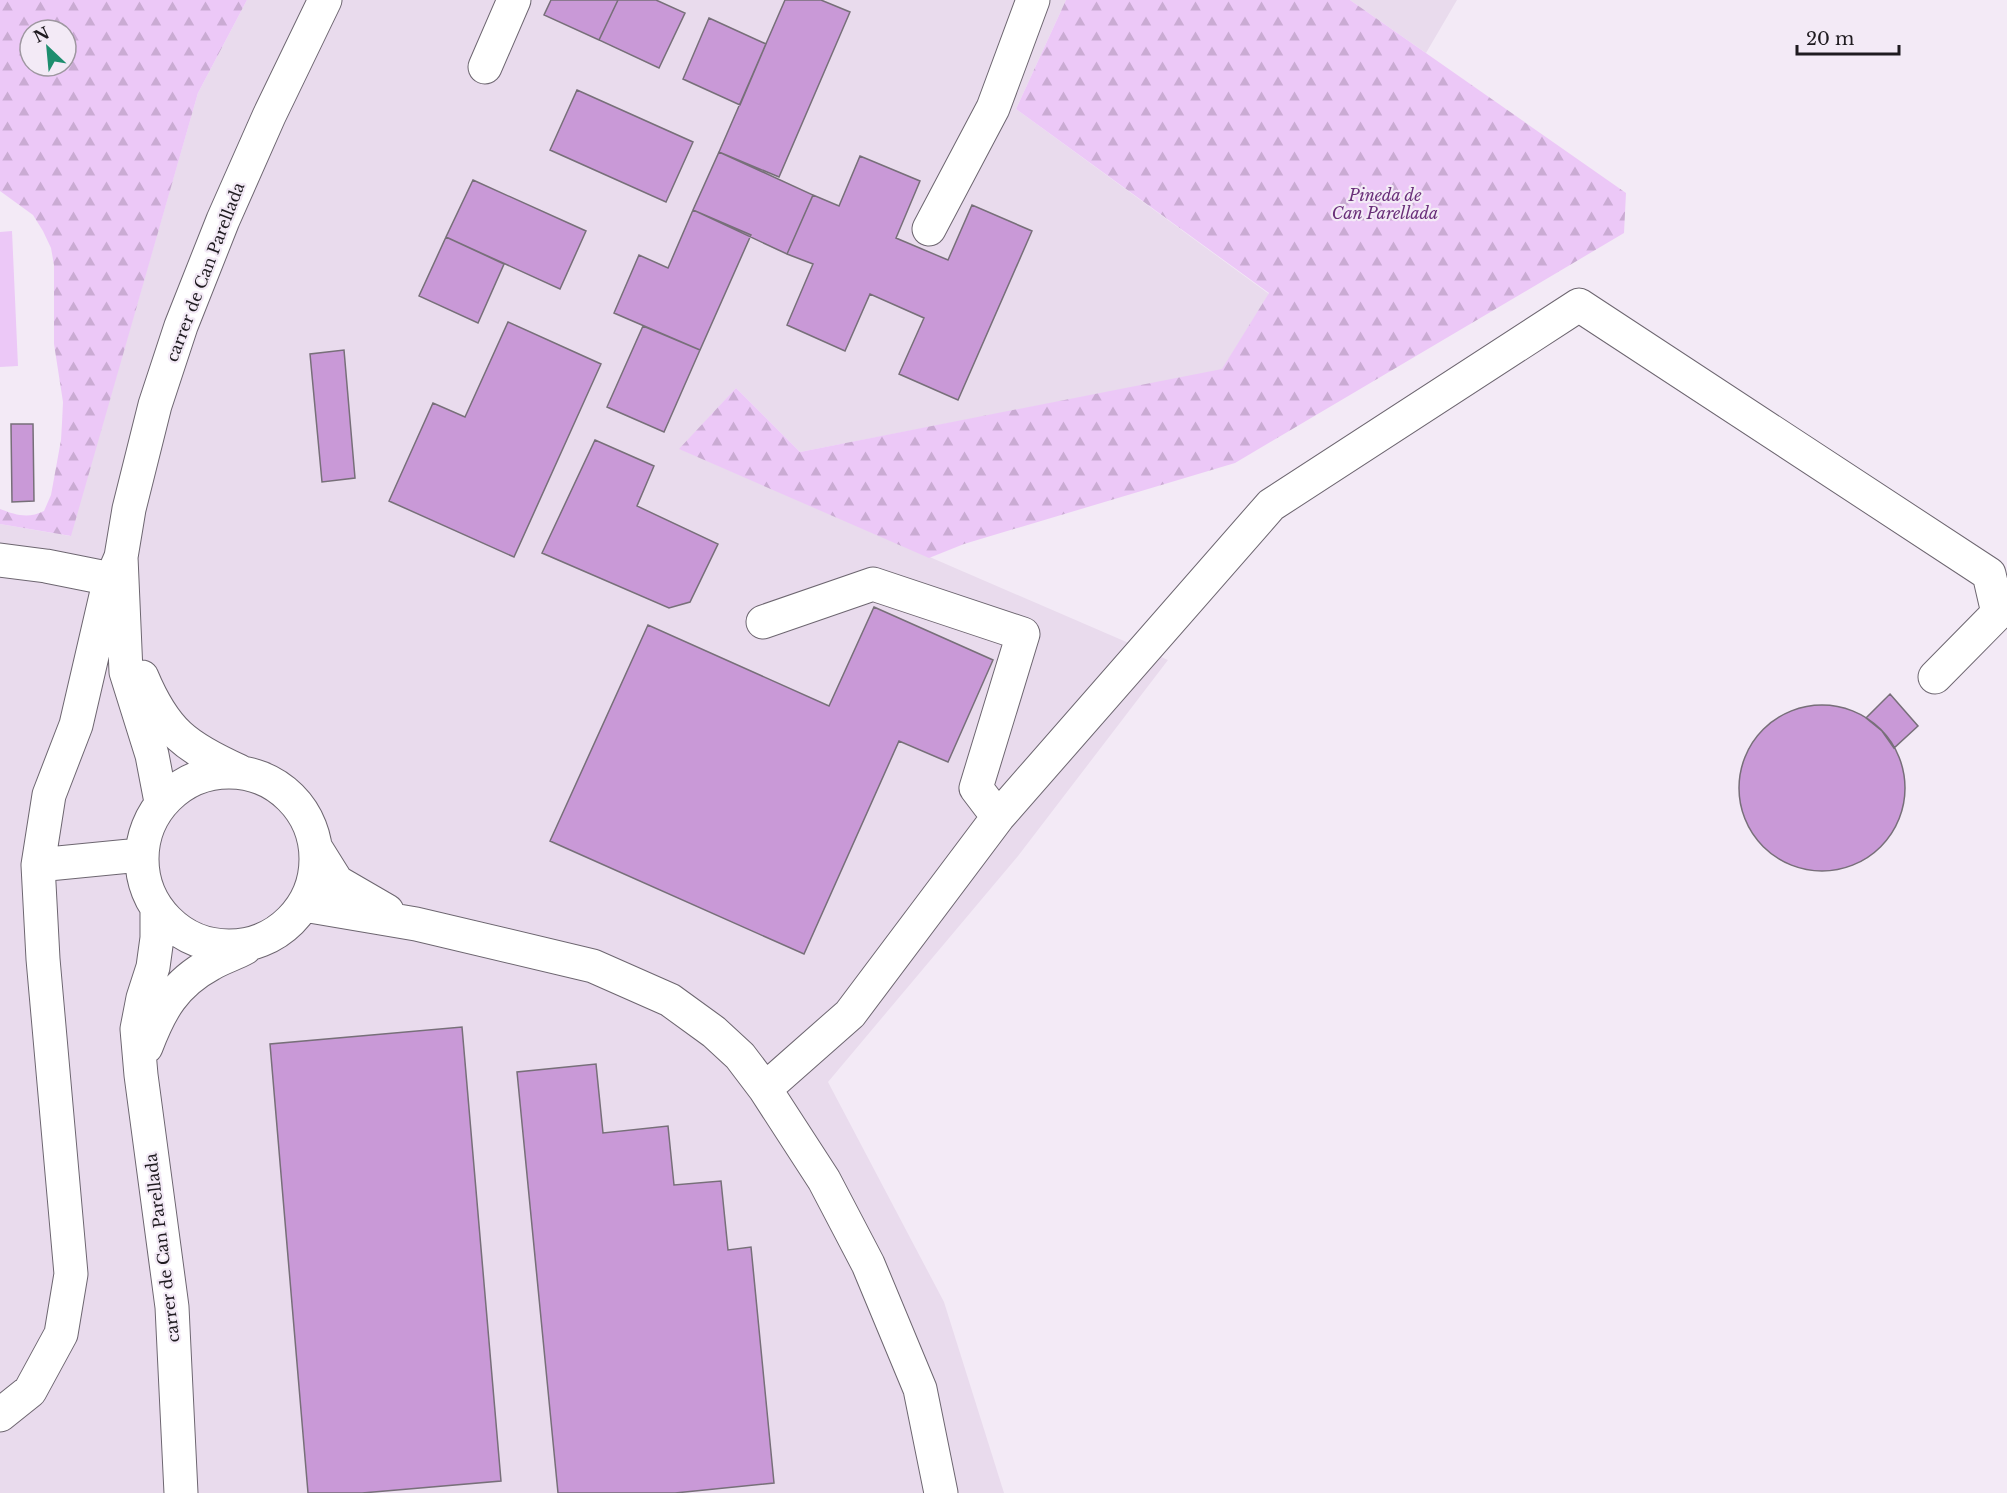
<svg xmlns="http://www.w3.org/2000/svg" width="2007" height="1493" font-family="'Libre Baskerville',serif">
<defs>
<pattern id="forest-firs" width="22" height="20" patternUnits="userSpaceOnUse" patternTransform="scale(1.5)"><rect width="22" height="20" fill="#ecc8f7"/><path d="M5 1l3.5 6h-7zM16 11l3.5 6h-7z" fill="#caabd3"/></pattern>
</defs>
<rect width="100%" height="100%" fill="#f3eaf6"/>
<path fill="#e9dbed" d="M 247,0 L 1066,0 L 1016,109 L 1269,294 L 1222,370 L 800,452 L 736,388 L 680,449 L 1168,660 L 1018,856 L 828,1082 L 944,1302 L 1004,1493 L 0,1493 L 0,524 L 70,536 L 198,93 Z
M 1350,0 L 1457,0 L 1426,53 Z"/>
<path fill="url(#forest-firs)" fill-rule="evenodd" d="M 0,0 L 247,0 L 198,93 L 71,536 L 0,524 L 0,509 C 16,515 28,519 44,511 L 51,495 L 61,440 L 62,423 L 63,402 L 54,344 L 54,265 L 51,248 L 43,231 L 33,215 L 0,191 ZM 30,30 L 66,30 L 66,66 L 30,66 Z
M 1066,0 L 1350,0 L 1626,193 L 1624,233 L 1235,463 L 964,544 L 929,558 L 679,449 L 736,388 L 800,452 L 1222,369 L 1269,293 L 1016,109 Z"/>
<path fill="#ecc8f7" d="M 12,231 L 18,366 L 0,367 L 0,232 Z"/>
<path fill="#c999d7" stroke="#776f79" stroke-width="1.5" d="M 551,0 L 618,0 L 599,40 L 544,15 Z
M 618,0 L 656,0 L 685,13 L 659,68 L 599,40 Z
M 785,0 L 821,0 L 850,12 L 779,177 L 719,152 Z
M 709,18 L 766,44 L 740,105 L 683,79 Z
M 577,90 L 693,142 L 666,202 L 550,150 Z
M 719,152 L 813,195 L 787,254 L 693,210 Z
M 860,156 L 920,181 L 896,238 L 948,260 L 972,205 L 1032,231 L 958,400 L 899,374 L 924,318 L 870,294 L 845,351 L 787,325 L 813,264 L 787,254 L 813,195 L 839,206 Z
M 473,180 L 586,231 L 560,289 L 446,237 Z
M 693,210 L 751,235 L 700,350 L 614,313 L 639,255 L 668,268 Z
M 446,237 L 504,264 L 478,323 L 419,296 Z
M 508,322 L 601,364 L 514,557 L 389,501 L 433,403 L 465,417 Z
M 643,326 L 700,350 L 664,432 L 607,407 Z
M 344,350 L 355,478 L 322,482 L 310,354 Z
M 11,424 L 33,424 L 34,501 L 12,502 Z
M 595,440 L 654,466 L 637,506 L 718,544 L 690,602 L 669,608 L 542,553 Z
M 874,607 L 993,660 L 948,762 L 899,741 L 804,954 L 550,841 L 648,625 L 829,706 Z
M 1890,694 L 1918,726 L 1894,748 L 1882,731 L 1866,718 Z
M1739 788a83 83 0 1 1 166 0a83 83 0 1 1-166 0Z
M 462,1027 L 501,1481 L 362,1493 L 308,1493 L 270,1044 Z
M 596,1064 L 603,1133 L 668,1126 L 674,1185 L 721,1181 L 728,1250 L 751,1247 L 774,1483 L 675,1493 L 558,1493 L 517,1072 Z"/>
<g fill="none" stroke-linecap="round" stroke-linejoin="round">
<defs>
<path id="minor" d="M 485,67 L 514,0
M 929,229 L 993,108 L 1033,0
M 0,560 L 46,566 L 111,579
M 763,622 L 873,584 L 1023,634 L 976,788 L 998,817
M 142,677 C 165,732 186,747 239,771
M142 859a87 87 0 1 1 174 0a87 87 0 1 1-174 0Z
M 161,802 L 152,755 L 126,672 L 121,557 L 129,509 L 155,405 L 181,326 L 223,220 L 269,116 L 325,0
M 317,850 L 337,882 L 387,911
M 38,865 L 140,855
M 304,905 L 416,924 L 593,966 L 670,1000 L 714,1032 L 740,1056 L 765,1089 L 824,1180 L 868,1264 L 920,1389 L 941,1493
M 157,910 L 157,938 L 153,967 L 143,998 L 137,1029 L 141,1075 L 172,1307 L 181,1493
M 146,1047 C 160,1010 174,984 211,964 C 221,958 234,954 245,948
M 765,1089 L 850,1014 L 998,817 L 1271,505 L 1579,305 L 1989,574 L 1998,613 L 1935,677
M 0,1415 L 30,1391 L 61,1334 L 71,1274 L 43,959 L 38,865 L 49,795 L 76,725 L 108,587 L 121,557"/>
</defs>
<use href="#minor" stroke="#6d6670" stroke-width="35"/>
<use href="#minor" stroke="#fff" stroke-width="33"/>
</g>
<g text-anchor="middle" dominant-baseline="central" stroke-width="4.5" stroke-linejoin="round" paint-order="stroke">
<g font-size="16" font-style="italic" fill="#692f79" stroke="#f3eaf6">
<text x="1385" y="195">Pineda de<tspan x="1385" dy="18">Can Parellada</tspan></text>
</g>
<g font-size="16" fill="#1f1b20" stroke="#f3eaf6">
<text transform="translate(205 272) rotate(-69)">carrer de Can Parellada</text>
<text transform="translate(162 1248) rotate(-97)">carrer de Can Parellada</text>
</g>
</g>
<g transform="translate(48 48) rotate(334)"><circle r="28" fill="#f3eaf6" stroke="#9e97a0" stroke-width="1.5"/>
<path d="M0-4.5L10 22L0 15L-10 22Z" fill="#1d8e6e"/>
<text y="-9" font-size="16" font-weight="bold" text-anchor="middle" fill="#1f1b20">N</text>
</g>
<path d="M1797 45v9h102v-9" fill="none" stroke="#1f1b20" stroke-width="3"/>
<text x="1806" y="45" font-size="18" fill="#1f1b20" stroke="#f3eaf6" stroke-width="4.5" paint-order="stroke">20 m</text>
</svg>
